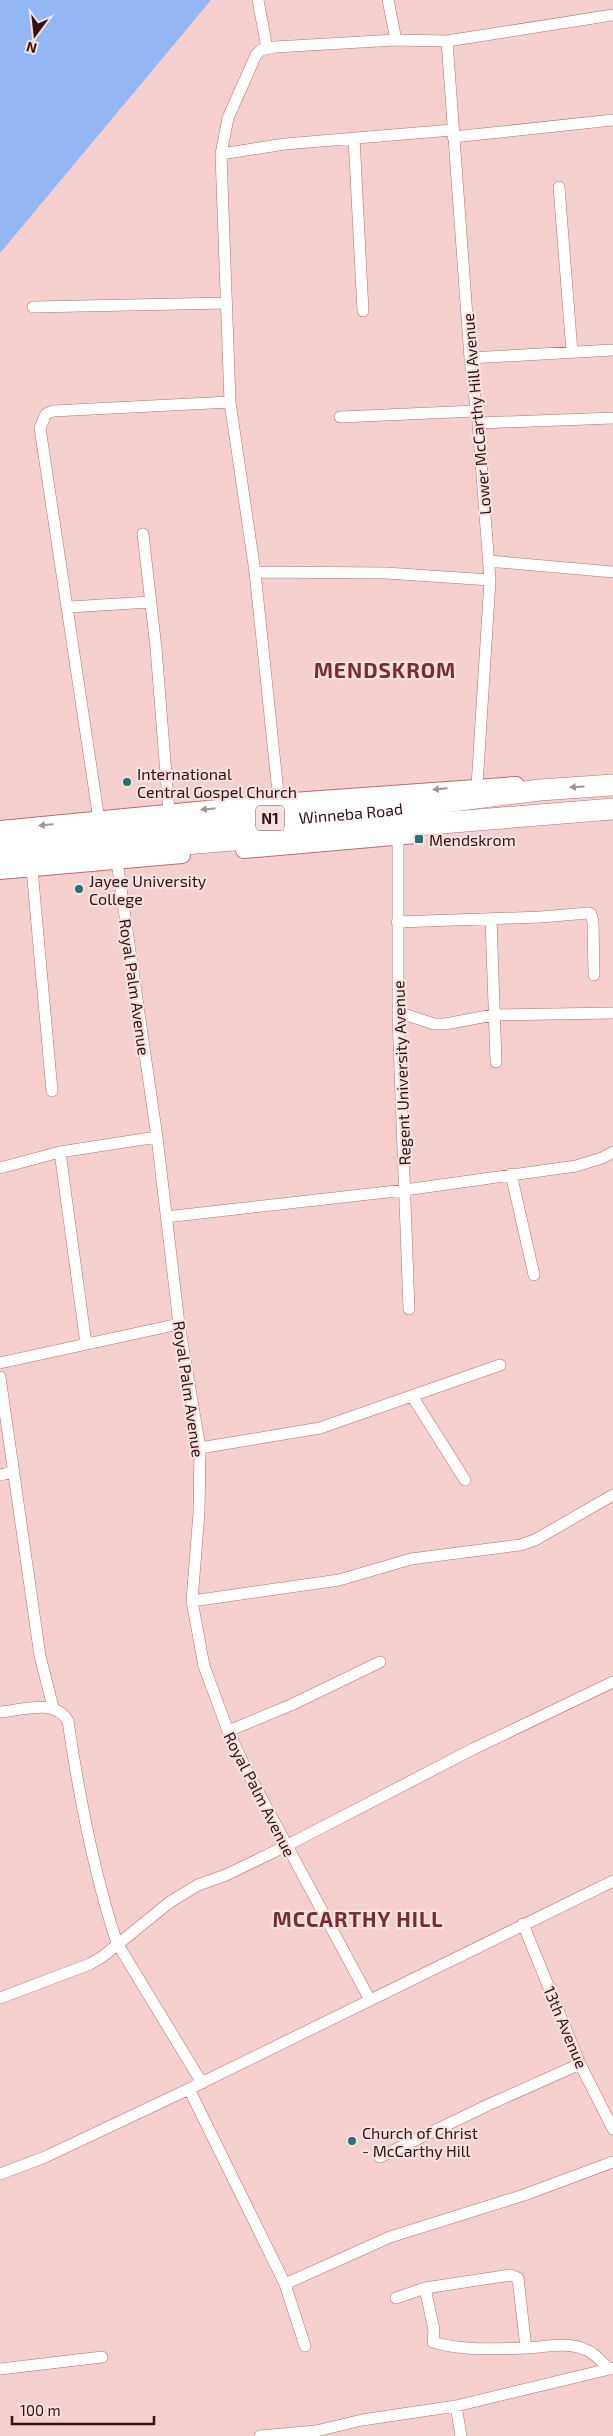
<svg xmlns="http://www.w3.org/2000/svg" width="613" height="2436" font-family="'Exo 2',sans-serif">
<rect width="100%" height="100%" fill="#f5cfcd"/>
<path fill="#92b7f4" d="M 0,0 L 211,0 L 0,253 Z"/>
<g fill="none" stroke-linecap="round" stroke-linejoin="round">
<defs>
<path id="street" d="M 258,0 L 267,48
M 388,0 L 396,40 L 447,41 L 613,15
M 447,41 L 470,358 L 478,423 L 490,580 L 477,786
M 453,137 L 613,120
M 354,138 L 363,311
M 221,154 L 228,118 L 256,55 L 261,50 L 275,47 L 396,40
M 559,187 L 572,352
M 33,307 L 227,303
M 470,358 L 613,350
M 230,402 L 221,154 L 285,144 L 452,130
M 340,417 L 476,411
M 478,423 L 613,418
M 143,534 L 156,648 L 169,812
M 489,561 L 613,572
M 255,572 L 386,573 L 490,580
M 69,607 L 150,602
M 99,820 L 40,428 L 46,414 L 53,411 L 230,402 L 255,572 L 279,802
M 398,837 L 398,1015 L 409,1309
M 117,861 L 157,1137 L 179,1324 L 200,1448 L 199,1512 L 192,1601 L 204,1666 L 228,1731 L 248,1773 L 370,2000
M 32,869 L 52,1091
M 491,919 L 496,1062
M 397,922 L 541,917 L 588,913 L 591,914 L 593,922 L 594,975
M 398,1015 L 407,1015 L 434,1024 L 445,1024 L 493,1015 L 613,1013
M 60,1152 L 86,1344
M 0,1168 L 60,1152 L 157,1137
M 511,1174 L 534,1275
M 166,1217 L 405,1190 L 576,1166 L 602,1158 L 613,1152
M 0,1363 L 179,1324
M 0,1377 L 40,1656 L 53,1707
M 412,1396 L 465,1480
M 200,1448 L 320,1428 L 500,1365
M 0,1475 L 14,1472
M 192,1601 L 339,1580 L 411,1559 L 520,1545 L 535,1540 L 613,1495
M 0,1712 C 23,1710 55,1698 68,1721 C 79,1796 93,1871 117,1943 L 202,2083
M 228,1731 L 291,1705 L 380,1662
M 523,1924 L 580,2064 L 613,2129
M 0,1998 L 90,1964 L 102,1957 L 170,1902 L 198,1885 L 226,1875 L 286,1846 L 473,1749 L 613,1682
M 189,2089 L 285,2284 L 305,2346
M 380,2157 L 488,2105 L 580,2064
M 0,2174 L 45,2157 L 189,2089 L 613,1881
M 285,2284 L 390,2237 L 524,2195 L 613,2162
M 425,2288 L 434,2330 L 433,2342 C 461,2351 497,2349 526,2348 C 546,2347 566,2342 584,2349 C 594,2352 601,2361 608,2368
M 396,2298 L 425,2288 L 511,2275 L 518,2278 L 526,2348
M 0,2369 L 102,2357
M 456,2406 L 461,2436
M 260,2436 L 316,2431 L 362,2420 L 456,2406 L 613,2368"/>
<path id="secondary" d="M 0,829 L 279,802 L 516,785
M 244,850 L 416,835
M 0,871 L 182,855"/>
<g id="highway">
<path id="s1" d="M 0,842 L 381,810 L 540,790 L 613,785"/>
<path d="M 0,859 L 613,809"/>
</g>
</defs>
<use href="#street" stroke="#c16b6c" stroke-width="12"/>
<use href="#secondary" stroke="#c16b6c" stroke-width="18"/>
<use href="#highway" stroke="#c16b6c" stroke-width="22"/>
<use href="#street" stroke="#fff" stroke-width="11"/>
<use href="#secondary" stroke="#fff" stroke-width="16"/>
<use href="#highway" stroke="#fff" stroke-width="21"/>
</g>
<defs><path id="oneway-solid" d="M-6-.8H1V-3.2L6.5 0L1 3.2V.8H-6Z" transform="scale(1.25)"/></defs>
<g fill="#a49495">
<use href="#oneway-solid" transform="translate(577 787) rotate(176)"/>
<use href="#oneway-solid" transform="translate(440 789) rotate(175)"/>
<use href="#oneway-solid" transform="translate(208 809) rotate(174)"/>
<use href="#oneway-solid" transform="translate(46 825) rotate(175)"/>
</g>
<g fill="#267175" stroke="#f5e1e0" stroke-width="2">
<circle cx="127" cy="782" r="5"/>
<rect x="414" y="834" width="10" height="10" rx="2.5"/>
<circle cx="79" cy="889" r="5"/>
<circle cx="352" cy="2141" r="5"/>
</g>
<g text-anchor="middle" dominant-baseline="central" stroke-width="4.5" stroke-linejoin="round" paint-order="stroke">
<rect fill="#f5e1e0" stroke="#6e5050" stroke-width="1" x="256" y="805.5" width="28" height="25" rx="4"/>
<g font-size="15" font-weight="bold" fill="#341213">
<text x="270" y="818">N1</text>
</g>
<g font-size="16" fill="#341213" stroke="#f5e1e0">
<text transform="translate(476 414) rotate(-95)">Lower McCarthy Hill Avenue</text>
<text stroke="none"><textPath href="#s1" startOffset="352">Winneba Road</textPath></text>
<text transform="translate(135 987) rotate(82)">Royal Palm Avenue</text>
<text transform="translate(401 1073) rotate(-92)">Regent University Avenue</text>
<text transform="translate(189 1389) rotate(82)">Royal Palm Avenue</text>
<text transform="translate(260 1794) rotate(63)">Royal Palm Avenue</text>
<text transform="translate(566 2027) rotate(67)">13th Avenue</text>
</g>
<g font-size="16" fill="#341213" stroke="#f5e1e0" text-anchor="start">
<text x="137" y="773">International<tspan x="137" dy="18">Central Gospel Church</tspan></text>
<text x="429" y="839">Mendskrom</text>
<text x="89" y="880">Jayee University<tspan x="89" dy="18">College</tspan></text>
<text x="362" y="2132">Church of Christ<tspan x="362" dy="18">- McCarthy Hill</tspan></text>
</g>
<g font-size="21" font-weight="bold" letter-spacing="1" fill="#7a2c30" stroke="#f5e1e0">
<text x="385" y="669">MENDSKROM</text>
<text x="358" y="1918">MCCARTHY HILL</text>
</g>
</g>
<g transform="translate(35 35) rotate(195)" stroke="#f5e1e0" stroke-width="4" paint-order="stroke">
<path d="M0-4L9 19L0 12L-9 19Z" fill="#341213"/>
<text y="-8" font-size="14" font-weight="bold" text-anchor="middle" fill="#341213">N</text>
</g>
<path d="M12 2416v8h142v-8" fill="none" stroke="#341213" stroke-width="2.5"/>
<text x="20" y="2416" font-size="15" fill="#341213" stroke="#f5e1e0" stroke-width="4" paint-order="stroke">100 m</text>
</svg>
